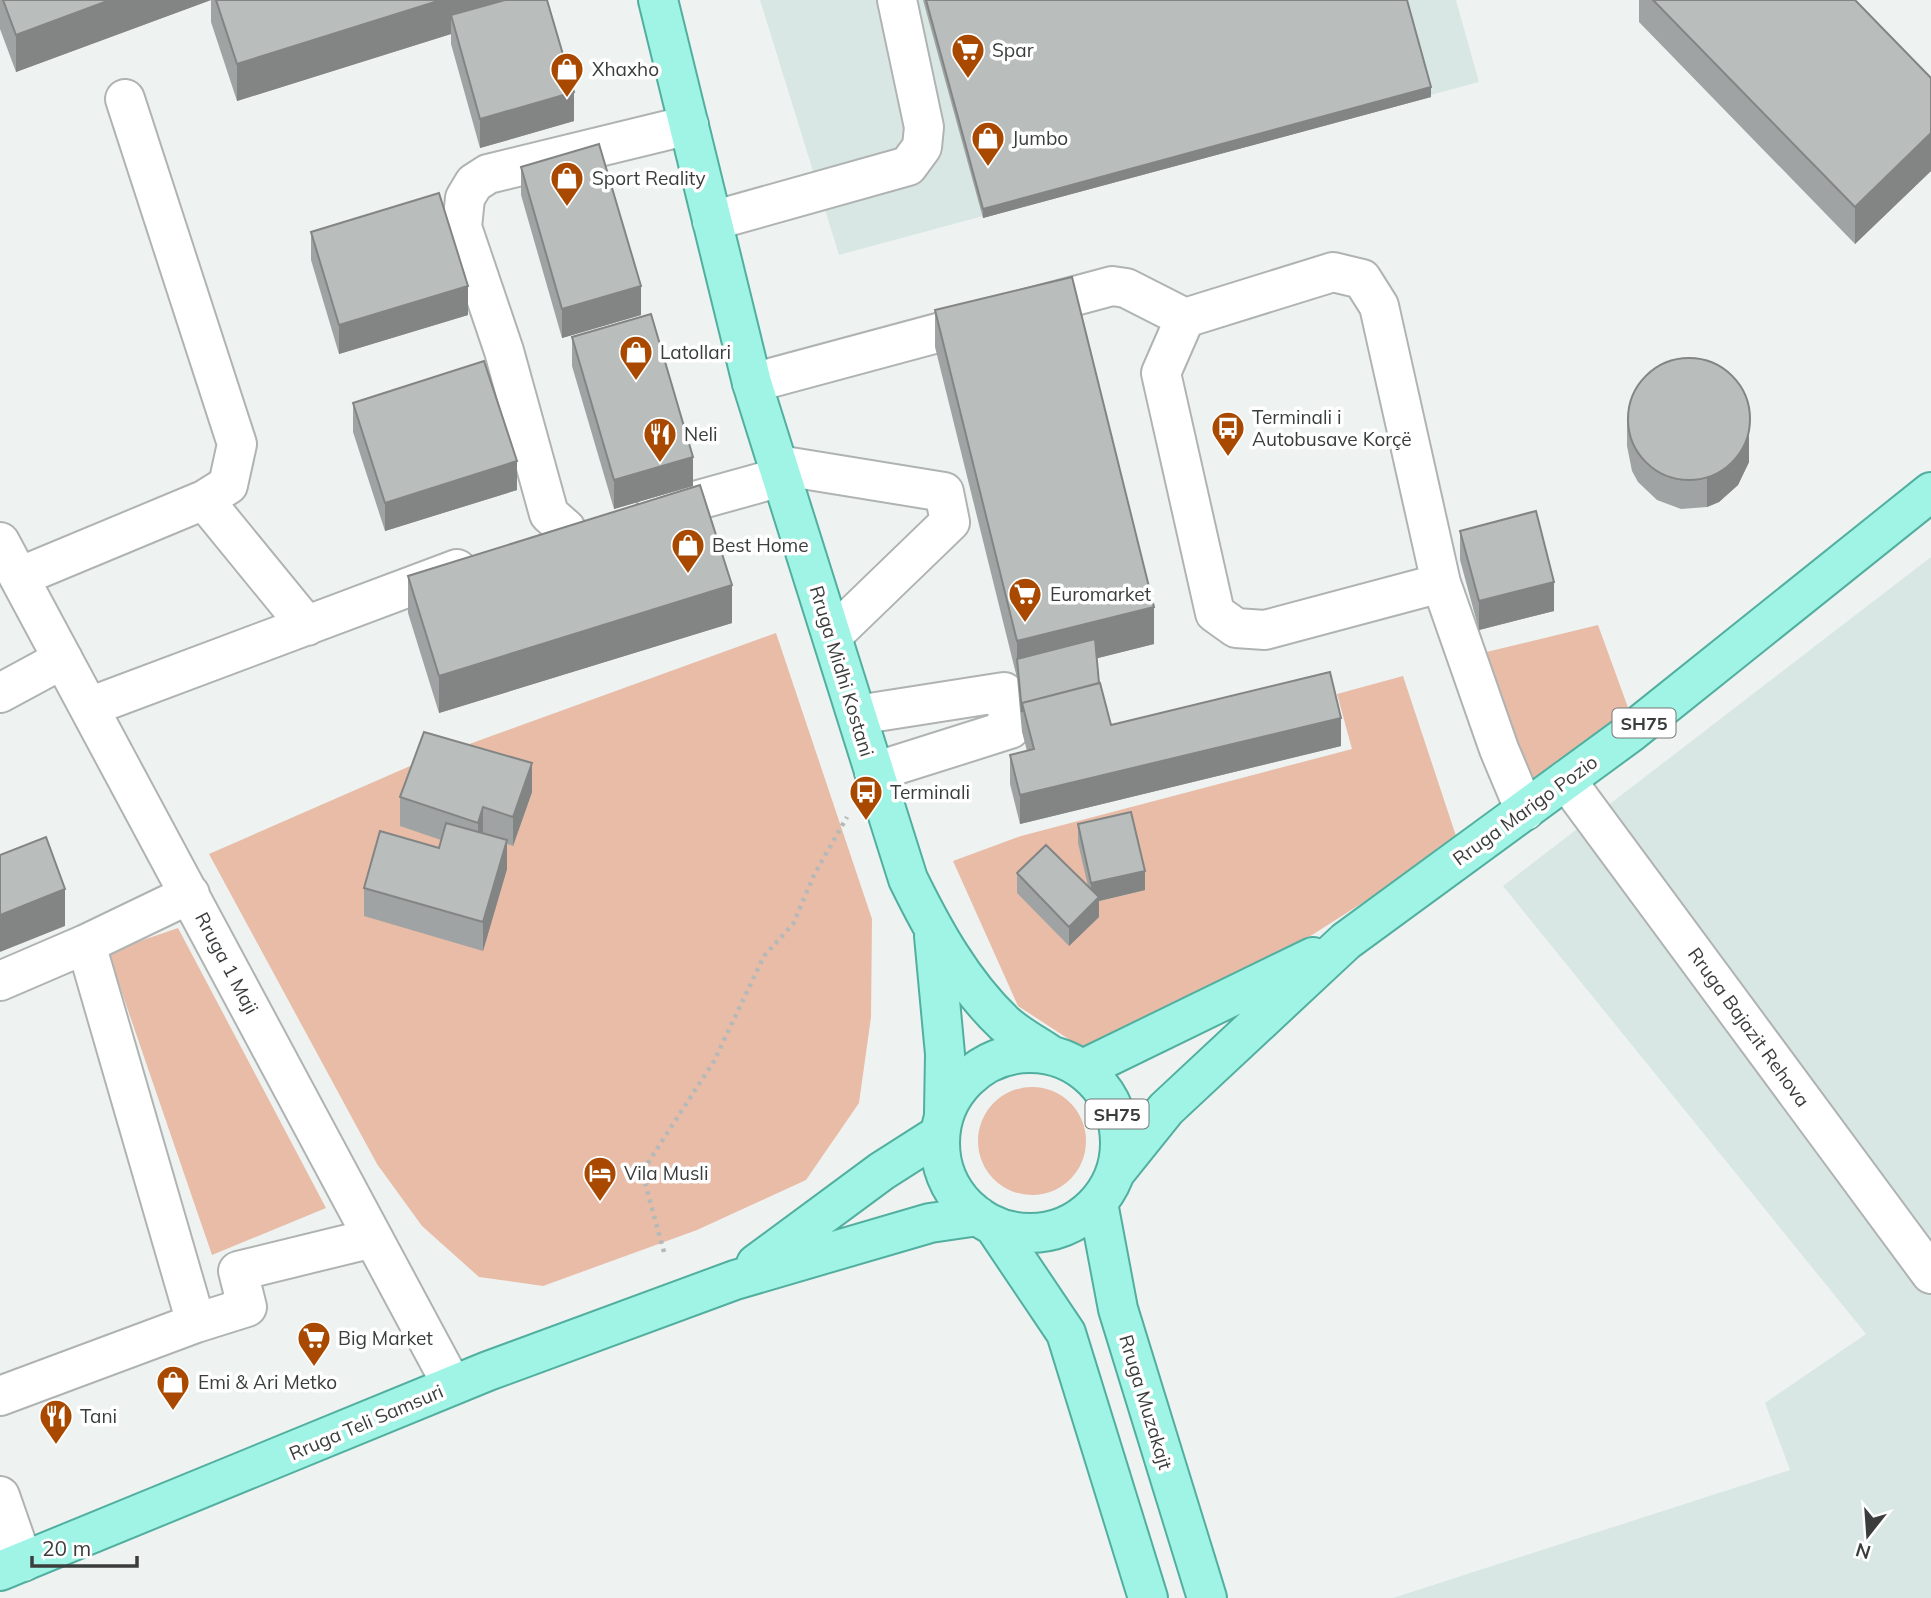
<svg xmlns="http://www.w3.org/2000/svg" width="1931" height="1598" font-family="Mulish,sans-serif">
<rect width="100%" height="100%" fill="#eef3f2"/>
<path fill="#d9e7e4" d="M 760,0 L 1456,0 L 1479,82 L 839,255 Z
M 1931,557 L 1931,1598 L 1393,1598 L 1790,1470 L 1765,1403 L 1866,1334 L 1503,886 Z"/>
<path fill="#e8bca7" d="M 1598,625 L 1630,713 L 1528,792 L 1478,654 Z
M 776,633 L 872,919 L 871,1017 L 859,1103 L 806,1180 L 697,1230 L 543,1286 L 479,1277 L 422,1226 L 377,1164 L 209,854 L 417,763 Z
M 1403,676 L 1458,842 L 1312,935 L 1087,1051 L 1018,1006 L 953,861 L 1021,836 L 1352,749 L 1337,694 Z
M 178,928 L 326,1208 L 212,1255 L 108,952 Z
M978 1141a54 54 0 1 1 108 0a54 54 0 1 1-108 0Z"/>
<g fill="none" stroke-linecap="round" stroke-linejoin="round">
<defs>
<path id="minor" d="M 712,221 L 908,166 L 922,147 L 924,127 L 897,0
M 1185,318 L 1161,373 L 1215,613 L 1236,628 L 1265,630 L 1441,583
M 752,383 L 1112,286 L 1126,288 L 1185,318 L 1333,272 L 1362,279 L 1379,306 L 1441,583 L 1499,749 L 1525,811
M 778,465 L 944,492 L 950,522 L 832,636
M 204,500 L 307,626
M 655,512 L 781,477
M 566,529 L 549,514 L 504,351 L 462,227 L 465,198 L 474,183 L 488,174 L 689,125
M 0,542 L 452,1385
M 19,577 L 204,500 L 228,485 L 237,444 L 125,99
M 0,693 L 63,659
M 89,707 L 457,569
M 857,715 L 1004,692 L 1010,729 L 874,772
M 1566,780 L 1931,1274
M 190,894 L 86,944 L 196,1323
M 0,981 L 86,944
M 0,1396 L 196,1323 L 247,1307 L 238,1271 L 373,1238
M 0,1496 L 23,1562"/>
<path id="major" d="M 658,0 L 752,383 L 908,879 C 933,930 962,983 1004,1023 C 1017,1035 1034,1044 1049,1054
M 934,936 L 945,1054 L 944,1113
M940 1143a90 90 0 1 1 180 0a90 90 0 1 1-180 0Z
M 1083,1069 L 1313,957
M 1117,1170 L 1166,1109 L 1346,941 L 1630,733 L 1931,492
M 1098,1203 L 1118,1309 L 1207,1598
M 994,1226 L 1066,1333 L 1148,1598
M 756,1264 L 882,1171 L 940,1134
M 0,1571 L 488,1371 L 735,1280 L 930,1223 L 978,1216"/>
</defs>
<use href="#minor" stroke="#afb4b2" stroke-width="42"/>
<use href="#major" stroke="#52af9f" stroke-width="42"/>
<path stroke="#b5b9b8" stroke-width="4.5" stroke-dasharray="3.5 5" stroke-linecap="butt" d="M 664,1252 L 642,1172 L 714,1061 L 764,956 L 793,924 L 814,875 L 847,817"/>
<use href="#minor" stroke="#fff" stroke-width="38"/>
<use href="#major" stroke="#9ff4e5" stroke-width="38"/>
</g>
<path fill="#9fa3a3" d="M 0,0 L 211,0 L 16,72 L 0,29 Z
M 211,0 L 547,0 L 574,121 L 480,148 L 451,44 L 451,34 L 237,101 L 211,22 Z
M 923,0 L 1407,0 L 1431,97 L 983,218 Z
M 1639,0 L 1855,0 L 1931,78 L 1931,171 L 1855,244 L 1639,22 Z
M 521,167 L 641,315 L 562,338 L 521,195 Z
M 311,232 L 468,315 L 339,354 L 311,260 Z
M 935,310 L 1154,644 L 1097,658 L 1099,683 L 1111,725 L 1341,746 L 1020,824 L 1010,784 L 1010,755 L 1027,751 L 1022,732 L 1017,678 L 935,347 Z
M 572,337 L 693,486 L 614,509 L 572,366 Z
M 353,403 L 517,490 L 385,531 L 353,432 Z
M 1627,417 L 1749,462 L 1738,485 L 1719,502 L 1707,507 L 1681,509 L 1657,500 L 1638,482 L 1632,471 L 1627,446 Z
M 1460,531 L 1554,611 L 1479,630 L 1460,560 Z
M 408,576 L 732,623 L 439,713 L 408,613 Z
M 532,792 L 513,846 L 507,844 L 507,869 L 483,951 L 364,916 L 364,888 L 439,848 L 441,840 L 400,826 L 400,797 Z
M 1078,824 L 1145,890 L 1099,901 L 1099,917 L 1069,946 L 1017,893 L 1017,873 L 1088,886 L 1078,843 Z"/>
<path fill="#828584" d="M 110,0 L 211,0 L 16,72 L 16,35 Z
M 441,0 L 515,0 L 451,15 L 451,34 L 237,101 L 237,64 Z
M 1431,87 L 1431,97 L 983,218 L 983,209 Z
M 574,92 L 574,121 L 480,148 L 480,119 Z
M 1931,133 L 1931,171 L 1855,244 L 1855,207 Z
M 468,286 L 468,315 L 339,354 L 339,325 Z
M 641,286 L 641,315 L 562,338 L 562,309 Z
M 1749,408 L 1749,462 L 1738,485 L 1719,502 L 1707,507 L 1707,478 Z
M 693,457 L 693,486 L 614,509 L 614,480 Z
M 517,461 L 517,490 L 385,531 L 385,503 Z
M 1554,582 L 1554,611 L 1479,630 L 1479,601 Z
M 732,585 L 732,623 L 439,713 L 439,676 Z
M 1154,607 L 1154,644 L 1019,678 L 1017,659 L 1017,641 Z
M 1341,718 L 1341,746 L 1020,824 L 1020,795 Z
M 532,763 L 532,792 L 513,846 L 513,817 Z
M 483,807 L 483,836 L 478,852 L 478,823 Z
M 507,840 L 507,869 L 483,951 L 483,922 Z
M 1145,871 L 1145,890 L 1099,901 L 1099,917 L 1069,946 L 1069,927 L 1091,902 L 1091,883 Z
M 65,889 L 65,926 L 0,952 L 0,915 Z"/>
<path fill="#b9bebd" stroke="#828584" stroke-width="2" d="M 3,0 L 110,0 L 16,35 Z
M 216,0 L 441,0 L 237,64 Z
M 505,0 L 547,0 L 574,92 L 480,119 L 451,15 Z
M 926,0 L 1407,0 L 1431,87 L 983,209 Z
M 1653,0 L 1855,0 L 1931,78 L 1931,133 L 1855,207 Z
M 599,144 L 641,286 L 562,309 L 521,167 Z
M 439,193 L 468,286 L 339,325 L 311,232 Z
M 1072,277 L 1154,607 L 1017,641 L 935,310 Z
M 651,314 L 693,457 L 614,480 L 572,337 Z
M1628 419a61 61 0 1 1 122 0a61 61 0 1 1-122 0Z
M 484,361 L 517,461 L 385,503 L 353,403 Z
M 700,485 L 732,585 L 439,676 L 408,576 Z
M 1536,511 L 1554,582 L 1479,601 L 1460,531 Z
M 1095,639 L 1099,683 L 1022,703 L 1022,712 L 1017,659 Z
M 1330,672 L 1341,718 L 1020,795 L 1010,755 L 1034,749 L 1022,703 L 1100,683 L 1111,725 Z
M 424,732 L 532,763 L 513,817 L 483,807 L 478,823 L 400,797 Z
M 1131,812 L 1145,871 L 1091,883 L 1078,824 Z
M 446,823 L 507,840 L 483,922 L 364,888 L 380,831 L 439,848 Z
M 46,837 L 65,889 L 0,915 L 0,855 Z
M 1046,845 L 1099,897 L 1069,927 L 1017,873 Z"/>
<defs>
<symbol id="supermarket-pin" viewBox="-11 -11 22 30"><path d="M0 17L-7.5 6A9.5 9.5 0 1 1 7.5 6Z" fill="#a94900" stroke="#fff"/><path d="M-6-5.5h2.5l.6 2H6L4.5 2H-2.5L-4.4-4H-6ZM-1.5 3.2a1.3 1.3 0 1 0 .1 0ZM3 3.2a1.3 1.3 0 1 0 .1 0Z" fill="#fff"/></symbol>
<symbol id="shop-pin" viewBox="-11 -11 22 30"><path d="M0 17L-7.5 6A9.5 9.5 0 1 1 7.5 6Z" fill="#a94900" stroke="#fff"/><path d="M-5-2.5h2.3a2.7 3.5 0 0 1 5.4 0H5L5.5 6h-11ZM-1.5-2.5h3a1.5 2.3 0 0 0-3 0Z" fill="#fff"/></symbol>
<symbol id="bus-pin" viewBox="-11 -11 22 30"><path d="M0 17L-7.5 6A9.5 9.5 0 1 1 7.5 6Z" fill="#a94900" stroke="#fff"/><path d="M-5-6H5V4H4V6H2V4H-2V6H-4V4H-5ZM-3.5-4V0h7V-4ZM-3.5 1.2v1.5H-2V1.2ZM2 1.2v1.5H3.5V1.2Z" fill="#fff"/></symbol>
<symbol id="restaurant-pin" viewBox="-11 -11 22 30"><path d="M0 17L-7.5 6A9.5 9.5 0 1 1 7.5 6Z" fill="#a94900" stroke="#fff"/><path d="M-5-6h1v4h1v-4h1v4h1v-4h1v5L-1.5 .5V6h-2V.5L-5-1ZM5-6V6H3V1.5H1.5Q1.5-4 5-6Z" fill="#fff"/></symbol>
<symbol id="hotel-pin" viewBox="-11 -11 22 30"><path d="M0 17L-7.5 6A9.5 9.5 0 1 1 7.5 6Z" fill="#a94900" stroke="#fff"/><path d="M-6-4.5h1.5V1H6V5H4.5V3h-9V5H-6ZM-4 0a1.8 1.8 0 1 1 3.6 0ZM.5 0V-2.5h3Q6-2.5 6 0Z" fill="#fff"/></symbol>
</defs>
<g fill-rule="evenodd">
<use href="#supermarket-pin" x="949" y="31" width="38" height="52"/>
<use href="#shop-pin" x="548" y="50" width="38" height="52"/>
<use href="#shop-pin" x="969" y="119" width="38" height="52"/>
<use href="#shop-pin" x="548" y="159" width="38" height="52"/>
<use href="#shop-pin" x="617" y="333" width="38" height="52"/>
<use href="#bus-pin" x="1209" y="409" width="38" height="52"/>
<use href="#restaurant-pin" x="641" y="415" width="38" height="52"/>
<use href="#shop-pin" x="669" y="526" width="38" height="52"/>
<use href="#supermarket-pin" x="1006" y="575" width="38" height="52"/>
<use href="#bus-pin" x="847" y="773" width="38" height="52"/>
<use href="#hotel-pin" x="581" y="1154" width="38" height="52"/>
<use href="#supermarket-pin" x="295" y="1319" width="38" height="52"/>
<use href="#shop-pin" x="154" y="1363" width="38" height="52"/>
<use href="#restaurant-pin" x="37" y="1397" width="38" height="52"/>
</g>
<g text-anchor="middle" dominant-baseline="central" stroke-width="7" stroke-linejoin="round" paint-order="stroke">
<g fill="#fff" stroke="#767777" stroke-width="2">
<rect x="1612.5" y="708.5" width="63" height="29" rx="5"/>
<rect x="1085.5" y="1099.5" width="63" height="29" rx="5"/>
</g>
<g font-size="18" font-weight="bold" fill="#3b3d3d">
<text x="1644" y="723">SH75</text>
<text x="1117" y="1114">SH75</text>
</g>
<g font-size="19" fill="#3b3d3d" stroke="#fff" text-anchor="start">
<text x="992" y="50">Spar</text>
<text x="592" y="69">Xhaxho</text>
<text x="1012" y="138">Jumbo</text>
<text x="592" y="178">Sport Reality</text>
<text x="660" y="352">Latollari</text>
<text x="1252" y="417">Terminali i<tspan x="1252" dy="22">Autobusave Korçë</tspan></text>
<text x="684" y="434">Neli</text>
<text x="712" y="545">Best Home</text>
<text x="1050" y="594">Euromarket</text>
<text x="890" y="792">Terminali</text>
<text x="624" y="1173">Vila Musli</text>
<text x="338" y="1338">Big Market</text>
<text x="198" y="1382">Emi &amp; Ari Metko</text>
<text x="80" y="1416">Tani</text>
</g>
<g font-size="19" fill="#3b3d3d" stroke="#fff">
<text transform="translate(842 671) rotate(73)">Rruga Midhi Kostani</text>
<text transform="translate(1525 810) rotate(-36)">Rruga Marigo Pozio</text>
<text transform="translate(227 963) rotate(62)">Rruga 1 Maji</text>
<text transform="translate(1749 1027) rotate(54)">Rruga Bajazit Rehova</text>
<text transform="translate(1146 1402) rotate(73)">Rruga Muzakajt</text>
<text transform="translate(366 1422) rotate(-23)">Rruga Teli Samsuri</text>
</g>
</g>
<g transform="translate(1868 1535) rotate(197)" stroke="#ffffff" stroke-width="5" paint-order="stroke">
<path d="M0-5L12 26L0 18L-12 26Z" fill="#3b3d3d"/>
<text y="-10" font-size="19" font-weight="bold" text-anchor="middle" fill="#3b3d3d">N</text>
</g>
<path d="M32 1556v10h105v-10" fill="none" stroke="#3b3d3d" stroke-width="3.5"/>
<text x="42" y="1556" font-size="21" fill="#3b3d3d" stroke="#ffffff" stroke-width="5" paint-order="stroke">20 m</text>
</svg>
